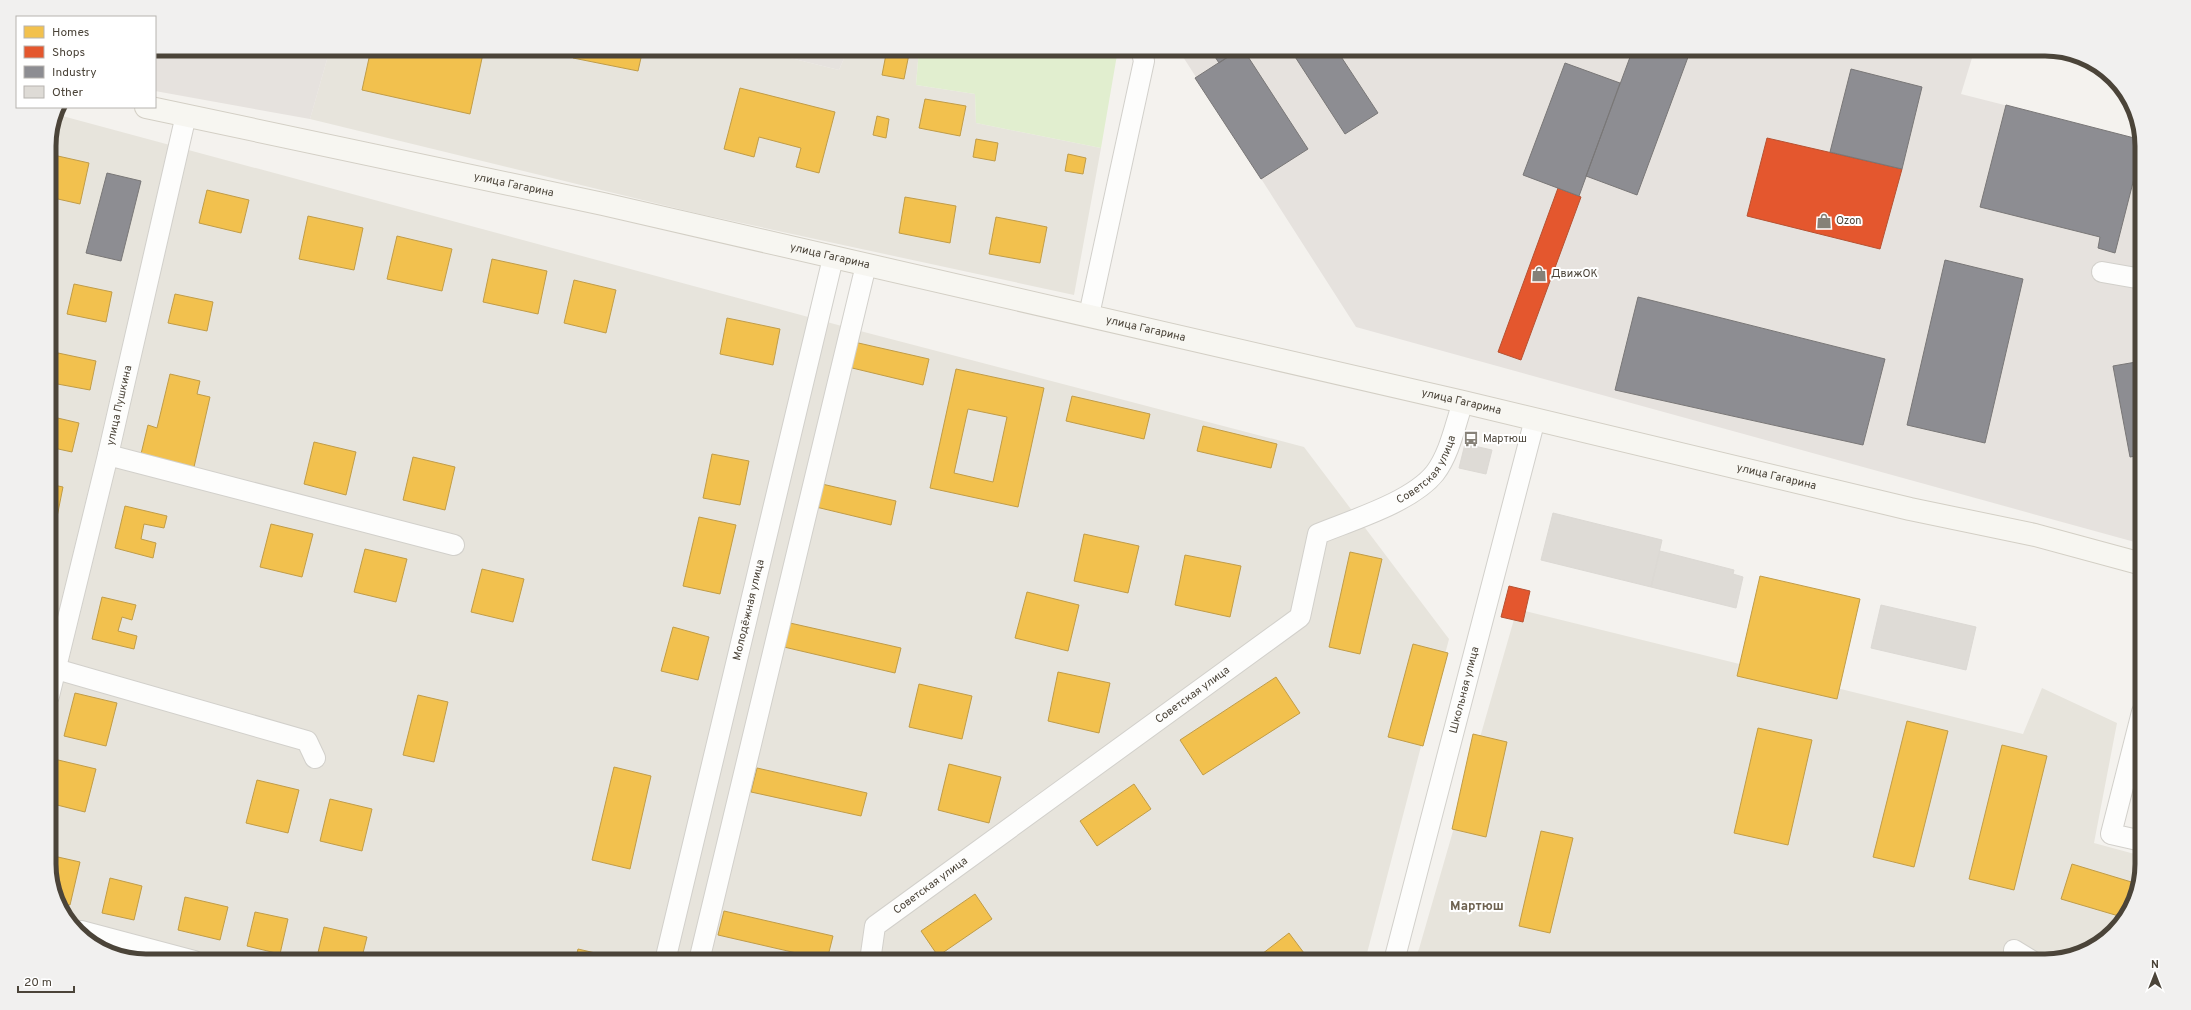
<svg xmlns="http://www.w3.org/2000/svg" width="2191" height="1010" font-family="Overpass,sans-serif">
<rect width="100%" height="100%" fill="#f4f2ee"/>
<path fill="#e7e4dc" d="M 330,49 L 754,49 L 839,70 L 848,49 L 919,49 L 916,85 L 975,94 L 976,123 L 1101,148 L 1074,295 L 700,214 L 310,119 Z
M 55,114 L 864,332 L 1304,447 L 1449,639 L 1365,961 L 146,961 L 109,954 L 65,918 L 49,871 L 49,140 Z
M 1517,609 L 2023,734 L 2042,688 L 2117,723 L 2094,843 L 2142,856 L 2135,901 L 2099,945 L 2045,961 L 1413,961 L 1419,949 Z"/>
<path fill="#e6e2de" d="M 155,49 L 330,49 L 310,119 L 155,91 Z
M 754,49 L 848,49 L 839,70 Z
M 1178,49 L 1949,49 L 1972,58 L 1961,94 L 2142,140 L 2142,544 L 1356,327 Z"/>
<path fill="#e1eecf" d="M 919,49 L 1118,49 L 1101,148 L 976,123 L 975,94 L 916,85 Z"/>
<path fill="#f2c14e" stroke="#c09c48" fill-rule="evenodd" d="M 371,49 L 484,49 L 470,114 L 362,90 Z
M 575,49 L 643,49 L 638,71 L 573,58 Z
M 887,49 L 910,49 L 904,79 L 882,75 Z
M 740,88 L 835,112 L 819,173 L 796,167 L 801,148 L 759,137 L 754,157 L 724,149 Z
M 925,99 L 966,106 L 960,136 L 919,128 Z
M 877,116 L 889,119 L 886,138 L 873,135 Z
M 976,139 L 998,143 L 995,161 L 973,157 Z
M 49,154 L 89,163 L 80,204 L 49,197 Z
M 1068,154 L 1086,158 L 1083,174 L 1065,171 Z
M 207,190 L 249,200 L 241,233 L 199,223 Z
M 905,197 L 956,206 L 950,243 L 899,233 Z
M 308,216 L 363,228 L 354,270 L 299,259 Z
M 996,217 L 1047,227 L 1040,263 L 989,254 Z
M 397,236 L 452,249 L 442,291 L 387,279 Z
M 492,259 L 547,271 L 538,314 L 483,302 Z
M 574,280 L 616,290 L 606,333 L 564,323 Z
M 74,284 L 112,292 L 106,322 L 67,314 Z
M 175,294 L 213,302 L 207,331 L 168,323 Z
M 727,318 L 780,329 L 773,365 L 720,354 Z
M 854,342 L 929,359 L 923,385 L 848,367 Z
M 58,353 L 96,361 L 90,390 L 52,383 Z
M 956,369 L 1044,388 L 1018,507 L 930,488 ZM 968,409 L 1007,417 L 993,482 L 954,473 Z
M 170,374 L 200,381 L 197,394 L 210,397 L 194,467 L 141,454 L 148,425 L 157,428 Z
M 1072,396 L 1150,414 L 1144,439 L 1066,421 Z
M 49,416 L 79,423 L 72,452 L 49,447 Z
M 1203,426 L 1277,444 L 1271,468 L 1197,451 Z
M 314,442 L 356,452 L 346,495 L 304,484 Z
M 712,454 L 749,461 L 740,505 L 703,498 Z
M 413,457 L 455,467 L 445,510 L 403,500 Z
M 49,484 L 63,487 L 57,517 L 49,515 Z
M 822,484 L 896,501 L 891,525 L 816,507 Z
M 125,506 L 167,516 L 164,528 L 144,524 L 141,539 L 156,543 L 153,558 L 115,548 Z
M 699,517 L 736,525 L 720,594 L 683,586 Z
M 271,524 L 313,534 L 302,577 L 260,567 Z
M 1084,534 L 1139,546 L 1128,593 L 1074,581 Z
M 365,549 L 407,559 L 396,602 L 354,592 Z
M 1350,552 L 1382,559 L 1360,654 L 1329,647 Z
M 1185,555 L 1241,566 L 1230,617 L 1175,605 Z
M 482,569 L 524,579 L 513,622 L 471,612 Z
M 1760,576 L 1860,599 L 1837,699 L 1737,676 Z
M 1027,592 L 1079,605 L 1068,651 L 1015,638 Z
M 102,597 L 136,605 L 132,620 L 122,617 L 118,631 L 137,636 L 134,649 L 92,639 Z
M 790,623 L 901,648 L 895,673 L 784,647 Z
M 673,627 L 709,637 L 698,680 L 661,671 Z
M 1413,644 L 1448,653 L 1423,746 L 1388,737 Z
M 1058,672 L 1110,683 L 1099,733 L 1048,721 Z
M 1276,677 L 1300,713 L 1203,775 L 1180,740 Z
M 919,684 L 972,696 L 962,739 L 909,727 Z
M 75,693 L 117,703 L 106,746 L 64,736 Z
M 418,695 L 448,702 L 434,762 L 403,755 Z
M 1907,721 L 1948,731 L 1914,867 L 1873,857 Z
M 1758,728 L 1812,740 L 1788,845 L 1734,833 Z
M 1473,734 L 1507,742 L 1486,837 L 1452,829 Z
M 2002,745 L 2047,756 L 2014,890 L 1969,879 Z
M 54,759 L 96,769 L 85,812 L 49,803 L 49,778 Z
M 949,764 L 1001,777 L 989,823 L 938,810 Z
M 614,767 L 651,776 L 630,869 L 592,860 Z
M 757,768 L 867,793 L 861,816 L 751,792 Z
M 257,780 L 299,790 L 288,833 L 246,823 Z
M 1134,784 L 1151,809 L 1097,846 L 1080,821 Z
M 330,799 L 372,809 L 362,851 L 320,841 Z
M 1541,831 L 1573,838 L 1550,933 L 1519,926 Z
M 49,855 L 80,862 L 70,905 L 60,903 L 49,871 Z
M 2072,864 L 2138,884 L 2135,901 L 2122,917 L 2061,899 Z
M 110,878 L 142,886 L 134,920 L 102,913 Z
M 975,894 L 992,919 L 938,956 L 921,931 Z
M 185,897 L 228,907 L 220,940 L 178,930 Z
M 724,911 L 833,936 L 827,960 L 718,935 Z
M 255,912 L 288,919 L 280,954 L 247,946 Z
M 324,927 L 367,937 L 361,961 L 316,961 Z
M 1289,933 L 1310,961 L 1253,961 Z
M 578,949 L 630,961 L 575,961 Z
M 403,953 L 436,961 L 402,961 Z"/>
<path fill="#e4572e" stroke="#b65131" d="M 1767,138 L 1902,169 L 1880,249 L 1747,216 Z
M 1558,188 L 1581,197 L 1521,360 L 1498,352 Z
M 1509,586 L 1530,591 L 1523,622 L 1501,617 Z"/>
<path fill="#8d8d92" stroke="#797777" d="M 1210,49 L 1240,49 L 1219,63 Z
M 1240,49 L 1243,49 L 1308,149 L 1261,179 L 1195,78 Z
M 1290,49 L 1336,49 L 1378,113 L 1345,134 Z
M 1633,49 L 1691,49 L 1637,195 L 1586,176 Z
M 1565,63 L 1620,83 L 1579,196 L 1523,175 Z
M 1851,69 L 1922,87 L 1902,169 L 1830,152 Z
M 2006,105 L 2142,140 L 2142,147 L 2115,253 L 2098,248 L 2100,237 L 1980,207 Z
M 107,173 L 141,181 L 121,261 L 86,253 Z
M 1945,260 L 2023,279 L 1985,443 L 1907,425 Z
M 1638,297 L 1885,359 L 1863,445 L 1615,390 Z
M 2142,361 L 2142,455 L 2130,457 L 2113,366 Z"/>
<path fill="#dedbd6" stroke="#dcd9d4" d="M 1465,444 L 1492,450 L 1486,474 L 1459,468 Z
M 1553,513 L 1662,540 L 1651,587 L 1541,560 Z
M 1660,551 L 1734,570 L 1733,574 L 1743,577 L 1736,608 L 1651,587 Z
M 1881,605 L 1976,627 L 1966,670 L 1871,648 Z"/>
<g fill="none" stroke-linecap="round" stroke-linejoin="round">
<defs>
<g id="street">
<path d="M 2102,272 L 2142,279"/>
<path d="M 1089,315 L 1144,61 L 1141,49"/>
<path d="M 108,455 L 454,545"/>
<path d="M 56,669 L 307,741 L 315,758"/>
<path id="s1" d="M 49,696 L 108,455 L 186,115"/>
<path d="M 2142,712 L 2111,834 L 2142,841"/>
<path d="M 81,931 L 194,961"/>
<path d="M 2014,950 L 2032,961"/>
<path id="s2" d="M 665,961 L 833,258"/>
<path d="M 699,961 L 866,265"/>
<path id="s3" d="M 870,961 L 875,926 L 1300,617 L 1318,534 C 1352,520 1412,502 1435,473 C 1450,453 1455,425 1463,402"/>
<path id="s4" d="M 1394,961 L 1535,419"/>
</g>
<g id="secondary">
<path id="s5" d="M 146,107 L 603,204 L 1463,402 L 1910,509 L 2035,535 L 2142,564"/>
</g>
</defs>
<use href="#street" stroke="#d2d0cb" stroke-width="22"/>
<use href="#secondary" stroke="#d3cfc5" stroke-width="24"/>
<use href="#street" stroke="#fdfdfc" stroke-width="20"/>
<use href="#secondary" stroke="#f7f6f1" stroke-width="22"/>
</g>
<defs>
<symbol id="shop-bare" viewBox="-9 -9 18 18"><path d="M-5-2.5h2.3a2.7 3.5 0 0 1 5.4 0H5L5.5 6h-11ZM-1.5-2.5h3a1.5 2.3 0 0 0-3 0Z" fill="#868178" stroke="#fff" stroke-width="2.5" paint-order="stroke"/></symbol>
<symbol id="bus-bare" viewBox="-9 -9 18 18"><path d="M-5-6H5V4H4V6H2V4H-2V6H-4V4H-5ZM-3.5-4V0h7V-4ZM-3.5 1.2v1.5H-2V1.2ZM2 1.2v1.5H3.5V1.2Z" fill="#868178" stroke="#fff" stroke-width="2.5" paint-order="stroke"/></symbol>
</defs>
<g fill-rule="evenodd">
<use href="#shop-bare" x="1813" y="210" width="22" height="22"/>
<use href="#shop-bare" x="1528" y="263" width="22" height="22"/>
<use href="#bus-bare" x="1460" y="428" width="22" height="22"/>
</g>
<g text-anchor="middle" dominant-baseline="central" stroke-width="4" stroke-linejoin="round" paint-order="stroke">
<g font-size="11" fill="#4b4439" stroke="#fff">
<text stroke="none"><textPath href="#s5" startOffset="376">улица Гагарина</textPath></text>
<text stroke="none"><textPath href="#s5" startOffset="700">улица Гагарина</textPath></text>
<text stroke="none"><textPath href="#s5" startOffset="1024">улица Гагарина</textPath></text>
<text stroke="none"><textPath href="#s5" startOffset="1348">улица Гагарина</textPath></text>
<text stroke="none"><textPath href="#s1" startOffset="299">улица Пушкина</textPath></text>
<text stroke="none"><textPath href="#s3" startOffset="776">Советская улица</textPath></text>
<text stroke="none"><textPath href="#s5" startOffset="1672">улица Гагарина</textPath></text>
<text stroke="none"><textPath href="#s2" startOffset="361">Молодёжная улица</textPath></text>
<text stroke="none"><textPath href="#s4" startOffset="280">Школьная улица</textPath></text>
<text stroke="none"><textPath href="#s3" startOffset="428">Советская улица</textPath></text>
<text stroke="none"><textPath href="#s3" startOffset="104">Советская улица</textPath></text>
</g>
<g font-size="11" fill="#4b4439" stroke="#fff" text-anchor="start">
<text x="1836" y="221">Ozon</text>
<text x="1551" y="274">ДвижОК</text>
<text x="1483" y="439">Мартюш</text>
</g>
<g font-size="13" font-weight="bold" fill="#6e6250" stroke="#fff">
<text x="1477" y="907">Мартюш</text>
</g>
</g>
<path d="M0 0H2191V1010H0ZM146 56H2045A90 90 0 0 1 2135 146V864A90 90 0 0 1 2045 954H146A90 90 0 0 1 56 864V146A90 90 0 0 1 146 56Z" fill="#f1f0ef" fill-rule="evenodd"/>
<path fill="none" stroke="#4b4439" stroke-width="5" d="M146 56H2045A90 90 0 0 1 2135 146V864A90 90 0 0 1 2045 954H146A90 90 0 0 1 56 864V146A90 90 0 0 1 146 56Z"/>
<rect x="16" y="16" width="140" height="92" fill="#ffffff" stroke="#b7b4b0"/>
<rect x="24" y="26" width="20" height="12" fill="#f2c14e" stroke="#b7b4b0"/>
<text x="52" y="36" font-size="12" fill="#4b4439">Homes</text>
<rect x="24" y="46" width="20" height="12" fill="#e4572e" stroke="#b7b4b0"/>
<text x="52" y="56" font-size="12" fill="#4b4439">Shops</text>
<rect x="24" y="66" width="20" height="12" fill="#8d8d92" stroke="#b7b4b0"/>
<text x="52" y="76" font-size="12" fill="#4b4439">Industry</text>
<rect x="24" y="86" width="20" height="12" fill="#dedbd6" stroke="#b7b4b0"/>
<text x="52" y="96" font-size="12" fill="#4b4439">Other</text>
<g transform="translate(2155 974)" stroke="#ffffff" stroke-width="3" paint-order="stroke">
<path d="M0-3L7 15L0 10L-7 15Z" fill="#4b4439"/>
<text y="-6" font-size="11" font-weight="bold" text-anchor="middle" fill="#4b4439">N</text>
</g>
<path d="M18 986v6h56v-6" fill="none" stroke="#4b4439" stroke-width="2"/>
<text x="24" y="986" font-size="12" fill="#4b4439" stroke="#ffffff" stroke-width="3" paint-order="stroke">20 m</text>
</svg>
